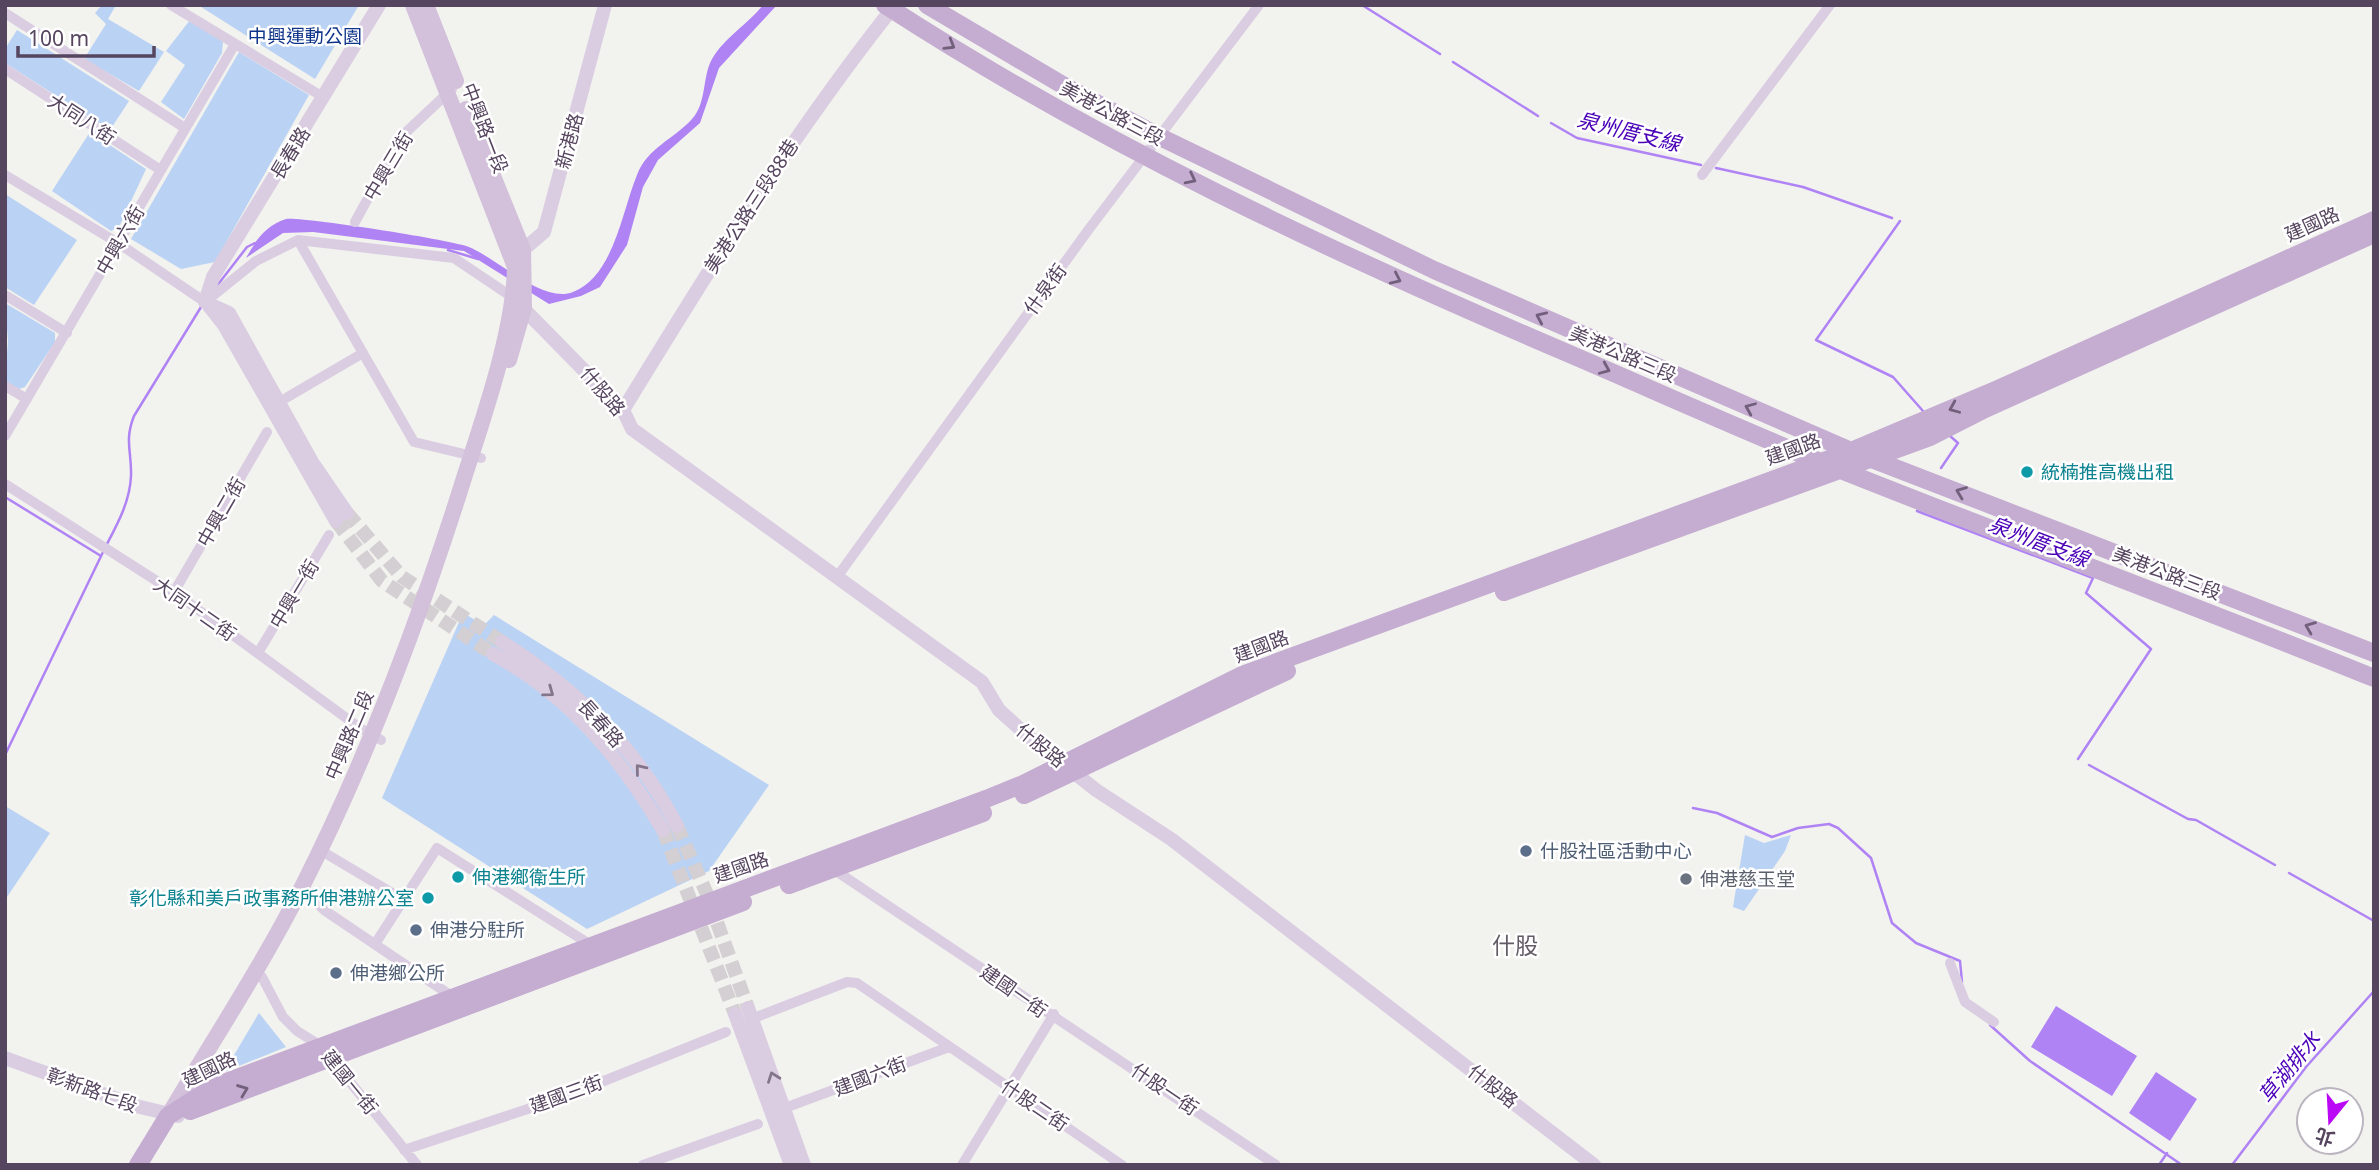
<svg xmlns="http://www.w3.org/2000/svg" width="2379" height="1170" font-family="'Noto Sans','Noto Sans TC',sans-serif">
<rect width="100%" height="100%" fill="#f2f2ef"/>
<path fill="#bad2f4" d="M 102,5 L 116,5 L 108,19 L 164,52 L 139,91 L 84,59 L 106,24 L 95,13 Z
M 198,5 L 359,5 L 315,79 Z
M 190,20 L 223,41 L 222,53 L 184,119 L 161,102 L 185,65 L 166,51 Z
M 17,30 L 129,101 L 110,130 L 5,63 L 5,49 Z
M 239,52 L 309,95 L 215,262 L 181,269 L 131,239 Z
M 90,132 L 146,169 L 119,227 L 111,231 L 52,191 Z
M 5,194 L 77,240 L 34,305 L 5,287 Z
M 5,303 L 55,333 L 55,342 L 25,387 L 19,389 L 5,381 L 8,341 Z
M 463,613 L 484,625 L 494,615 L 769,785 L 709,871 L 587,929 L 382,798 Z
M 5,806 L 50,833 L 5,900 Z
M 1745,835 L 1764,843 L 1791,835 L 1785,851 L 1744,911 L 1733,907 Z
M 259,1013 L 286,1047 L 224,1072 Z"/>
<path fill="#b083f5" d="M 763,5 L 777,5 L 719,68 L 700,123 L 658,160 L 643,187 L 627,245 L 600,287 L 581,296 L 549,304 L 464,251 L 313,232 L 283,233 L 246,258 C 256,240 265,226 286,219 C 298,216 453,240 469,247 C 498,259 543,304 573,292 C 614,276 622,211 637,175 C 647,148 674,139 692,119 C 707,103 702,77 712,59 C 724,38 748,24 763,5 Z
M 2056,1006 L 2137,1056 L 2112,1096 L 2031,1047 Z
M 2156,1072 L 2197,1099 L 2170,1141 L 2129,1113 Z"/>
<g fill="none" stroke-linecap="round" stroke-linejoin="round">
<path stroke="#b083f5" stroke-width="2.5" d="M 1362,5 L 1440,54
M 1453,62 L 1538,116
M 1551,123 L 1577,138 L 1701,165
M 1716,168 L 1803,187 L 1892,218
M 1900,221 L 1816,340 L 1893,377 L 1923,411
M 448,250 L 478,259
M 216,287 L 247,247 L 255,243
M 1941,468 L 1958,443 L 1950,436
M 5,497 L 101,556
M 1920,507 L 1917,511 L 2093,578 L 2086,593 L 2151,649 L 2078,759
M 107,544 C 118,523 130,501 131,476 C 132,452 124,441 134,416 L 201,307
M 5,755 L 104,550
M 2089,765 L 2188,819 L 2196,820 L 2275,865
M 1693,808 L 1717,813 L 1772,837 L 1798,828 L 1829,824 L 1838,828 L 1871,858 L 1892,923 L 1916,943 L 1960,961 L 1962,982
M 2289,873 L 2374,921
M 1990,1025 L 2030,1061 L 2182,1165
M 2159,1165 L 2167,1153
M 2232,1165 L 2306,1067 L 2374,991"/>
<path stroke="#d3cfd2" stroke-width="14" stroke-dasharray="14 7" stroke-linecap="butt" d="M 347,513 L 402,577 L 502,642
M 336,521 L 382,581 L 493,654
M 677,826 L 706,892 L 748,1008
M 663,830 L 735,1014"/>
<path stroke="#dacde1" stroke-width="10" d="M 171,5 L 323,97
M 5,13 L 185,128
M 5,69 L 159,169
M 5,175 L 118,243 L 205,302 L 256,261 L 298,240 L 454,258 L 515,299
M 1702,175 L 1830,5
M 355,222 L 402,136 L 452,89
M 298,240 L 414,442 L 481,458
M 5,295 L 67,333
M 5,386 L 27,399
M 286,398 L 363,353
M 5,436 L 235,44
M 5,484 L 174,592 L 360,728 L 381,740
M 837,577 L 1089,229 L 1259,5
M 174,592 L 267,432
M 258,653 L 329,535
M 320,850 L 404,900
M 833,869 L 1276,1165
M 301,888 L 324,910 L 453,997
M 375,944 L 437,848 L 591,945
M 1950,963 L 1965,1002 L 1994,1022
M 255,972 L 262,977 L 283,1017 L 297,1031 L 321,1046 L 417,1165
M 759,1016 L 847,982 L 857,983 L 1122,1165
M 790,1106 L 949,1047
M 404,1150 L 564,1097 L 726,1032
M 643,1165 L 758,1124
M 962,1165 L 1054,1014"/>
<path stroke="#dacde1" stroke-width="14" d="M 519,258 L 523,250 L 544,232 L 605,5
M 516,301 L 623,410 L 632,429 L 982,682 L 999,710 L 1029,737 L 1096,790 L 1171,839 L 1594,1165
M 205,302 L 213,277 L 379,5
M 205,302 L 229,313 L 312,462 L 347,513
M 209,306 L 224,325 L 336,521
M 623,410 C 708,271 793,133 895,5
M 502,642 C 577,690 636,747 677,826
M 493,654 C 568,694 621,758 663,830
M 748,1008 L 804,1165
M 735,1014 L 791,1165
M 5,1058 L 136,1106 L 178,1116"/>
<path stroke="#d3c0da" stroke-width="16" d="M 426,5 L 456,81
M 466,109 L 523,250 L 524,308 L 509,360
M 168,1116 C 213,1040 262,966 302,887 C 369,755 420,618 464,478 C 484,416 514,330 515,267 L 413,5"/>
<path stroke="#c5acd1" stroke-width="18" d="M 885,5 C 1099,144 1331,252 1565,352 C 1656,391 1746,432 1838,469 C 2016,540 2196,606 2374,678
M 927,5 L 1066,87 L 1160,137 L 1434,270 L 1851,451 L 2374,653
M 1504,592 L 1930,437 L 1985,409 L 2374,234
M 1024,795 L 1287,671
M 789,885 L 983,813
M 190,1111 L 743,902
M 138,1165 L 168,1116 L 213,1087 L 986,799 L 1023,784 L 1242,675 L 1851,451 L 1998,389 L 2374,220"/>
</g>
<defs><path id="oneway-chevron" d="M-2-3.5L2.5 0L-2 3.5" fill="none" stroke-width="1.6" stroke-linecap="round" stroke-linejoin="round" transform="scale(1.75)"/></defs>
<g stroke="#725f7c">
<use href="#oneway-chevron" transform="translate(950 45) rotate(31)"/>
<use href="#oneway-chevron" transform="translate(1191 179) rotate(27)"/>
<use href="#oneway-chevron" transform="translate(1396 279) rotate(25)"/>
<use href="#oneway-chevron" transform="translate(1541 317) rotate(-156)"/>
<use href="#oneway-chevron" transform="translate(1605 369) rotate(23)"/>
<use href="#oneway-chevron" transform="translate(1750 408) rotate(-157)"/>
<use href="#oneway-chevron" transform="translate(1954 408) rotate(157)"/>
<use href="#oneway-chevron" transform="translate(1961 492) rotate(-159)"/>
<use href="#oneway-chevron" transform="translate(2310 627) rotate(-158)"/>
<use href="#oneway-chevron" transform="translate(243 1090) rotate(-21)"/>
</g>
<g stroke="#84758c">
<use href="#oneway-chevron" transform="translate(549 692) rotate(36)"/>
<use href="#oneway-chevron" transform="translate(640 769) rotate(-129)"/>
<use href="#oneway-chevron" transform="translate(773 1077) rotate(-110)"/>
</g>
<g fill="#0f9aa8" stroke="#fff" stroke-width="2.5">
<circle cx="2027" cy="472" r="7"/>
<circle cx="458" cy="877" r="7"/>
<circle cx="428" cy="898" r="7"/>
</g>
<g fill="#5c6f8a" stroke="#fff" stroke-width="2.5">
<circle cx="1526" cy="851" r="7"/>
<circle cx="416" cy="930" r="7"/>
<circle cx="336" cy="973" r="7"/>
</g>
<circle fill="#6b7280" stroke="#fff" stroke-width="2.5" cx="1686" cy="879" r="7"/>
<g text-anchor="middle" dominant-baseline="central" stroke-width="5" stroke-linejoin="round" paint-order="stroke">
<g font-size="19" fill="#0e3489" stroke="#fff">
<text x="305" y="36">中興運動公園</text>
</g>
<g font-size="19" fill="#56455f" stroke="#fff">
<text transform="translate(1112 113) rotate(28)">美港公路三段</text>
<text transform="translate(82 119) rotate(33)">大同八街</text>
<text transform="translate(485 128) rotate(69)">中興路一段</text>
<text transform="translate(569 141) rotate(-75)">新港路</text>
<text transform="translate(290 153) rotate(-59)">長春路</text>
<text transform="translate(388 166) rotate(-59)">中興三街</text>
<text transform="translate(751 206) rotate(-57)">美港公路三段88巷</text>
<text transform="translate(2312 224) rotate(-24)">建國路</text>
<text transform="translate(120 240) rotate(-60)">中興六街</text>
<text transform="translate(1045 289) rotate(-54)">什泉街</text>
<text transform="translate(1623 354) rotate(23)">美港公路三段</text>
<text transform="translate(603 391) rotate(50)">什股路</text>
<text transform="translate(1793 449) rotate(-20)">建國路</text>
<text transform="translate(221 512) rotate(-60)">中興二街</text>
<text transform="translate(2167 573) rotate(21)">美港公路三段</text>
<text transform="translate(294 594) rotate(-59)">中興一街</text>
<text transform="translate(195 609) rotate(35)">大同十二街</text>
<text transform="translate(1261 646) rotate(-21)">建國路</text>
<text transform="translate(601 723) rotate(48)">長春路</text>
<text transform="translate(349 735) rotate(-67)">中興路二段</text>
<text transform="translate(1041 745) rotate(39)">什股路</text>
<text transform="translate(741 867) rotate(-19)">建國路</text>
<text transform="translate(1014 991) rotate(35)">建國一街</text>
<text transform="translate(209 1069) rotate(-26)">建國路</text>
<text transform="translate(870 1076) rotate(-21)">建國六街</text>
<text transform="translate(350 1082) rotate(51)">建國一街</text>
<text transform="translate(1493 1086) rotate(38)">什股路</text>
<text transform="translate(1165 1089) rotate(34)">什股一街</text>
<text transform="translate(92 1090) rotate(20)">彰新路七段</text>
<text transform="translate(566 1094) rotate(-20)">建國三街</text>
<text transform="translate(1035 1105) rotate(34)">什股二街</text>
</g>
<g font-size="19" fill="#0d838f" stroke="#fff" text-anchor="start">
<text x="2041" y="472">統楠推高機出租</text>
<text x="472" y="877">伸港鄉衛生所</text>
<text x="414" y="898" text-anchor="end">彰化縣和美戶政事務所伸港辦公室</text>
</g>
<g font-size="19" fill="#4e5e75" stroke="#fff" text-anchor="start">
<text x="1540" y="851">什股社區活動中心</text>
<text x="430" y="930">伸港分駐所</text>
<text x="350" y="973">伸港鄉公所</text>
</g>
<g font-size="19" fill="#5b616d" stroke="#fff" text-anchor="start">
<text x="1700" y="879">伸港慈玉堂</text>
</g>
<g font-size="21" font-style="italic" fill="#4900b7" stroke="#fff">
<text transform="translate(1629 131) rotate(14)">泉州厝支線</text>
<text transform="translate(2039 541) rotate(21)">泉州厝支線</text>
<text transform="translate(2289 1067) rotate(-51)">草湖排水</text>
</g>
<g font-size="23" fill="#635b65" stroke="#fff">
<text x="1515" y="945">什股</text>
</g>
</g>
<rect width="2379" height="1170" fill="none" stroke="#56455f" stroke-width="14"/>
<g transform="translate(2330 1121) rotate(198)"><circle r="33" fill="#ffffff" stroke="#bbb5bf" stroke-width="2"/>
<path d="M0-5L12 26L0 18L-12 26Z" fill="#ba07f5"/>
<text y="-10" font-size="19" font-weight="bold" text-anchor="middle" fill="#56455f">北</text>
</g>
<path d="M18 46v10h136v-10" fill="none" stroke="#56455f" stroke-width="3.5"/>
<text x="28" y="46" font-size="21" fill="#56455f" stroke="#ffffff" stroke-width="5" paint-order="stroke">100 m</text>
</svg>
